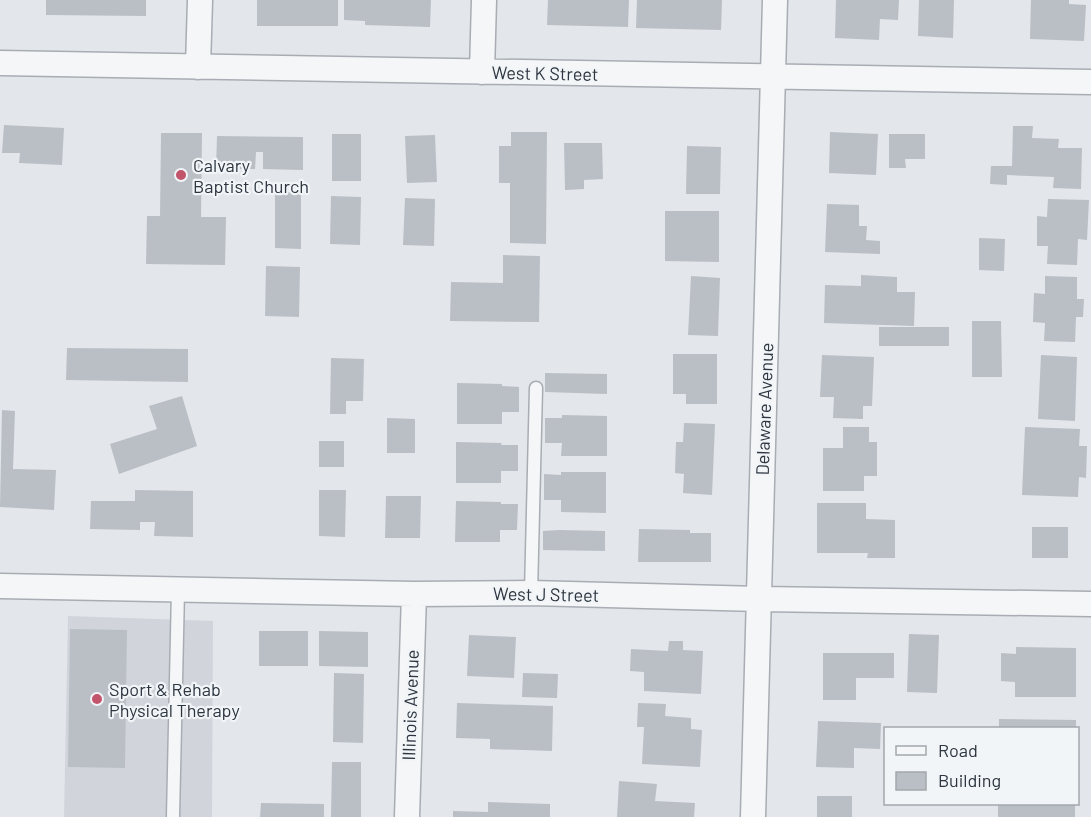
<svg xmlns="http://www.w3.org/2000/svg" width="1091" height="817" font-family="Barlow,sans-serif">
<rect width="100%" height="100%" fill="#e3e6ea"/>
<path fill="#d1d5db" d="M 68,616 L 213,621 L 212,817 L 64,817 Z"/>
<path fill="#babfc6" d="M 46,0 L 146,0 L 146,16 L 46,15 Z
M 257,0 L 338,0 L 338,26 L 257,26 Z
M 344,0 L 431,0 L 430,27 L 365,25 L 365,21 L 344,20 Z
M 548,0 L 629,0 L 628,27 L 547,25 Z
M 637,0 L 722,0 L 721,30 L 636,28 Z
M 836,0 L 899,0 L 898,20 L 880,19 L 879,40 L 835,38 Z
M 919,0 L 954,0 L 953,38 L 918,36 Z
M 1031,0 L 1069,0 L 1069,4 L 1086,5 L 1084,41 L 1030,39 Z
M 4,125 L 64,128 L 62,165 L 19,163 L 20,153 L 2,153 Z
M 1013,126 L 1033,126 L 1032,138 L 1059,139 L 1058,148 L 1082,148 L 1081,189 L 1053,188 L 1054,177 L 1007,175 L 1007,185 L 990,184 L 991,166 L 1012,166 Z
M 511,132 L 547,132 L 546,244 L 510,243 L 510,183 L 499,183 L 499,146 L 511,146 Z
M 830,132 L 878,134 L 876,175 L 829,173 Z
M 161,133 L 202,133 L 201,217 L 226,217 L 225,265 L 146,264 L 147,216 L 160,216 Z
M 332,134 L 361,134 L 361,181 L 332,181 Z
M 889,134 L 925,134 L 925,159 L 905,159 L 906,168 L 889,168 Z
M 435,135 L 437,182 L 407,183 L 405,136 Z
M 217,136 L 303,137 L 303,170 L 263,169 L 263,152 L 256,152 L 255,169 L 216,169 Z
M 564,143 L 602,143 L 603,179 L 584,180 L 584,189 L 565,190 Z
M 687,146 L 721,147 L 720,194 L 686,194 Z
M 275,192 L 301,192 L 301,249 L 275,248 Z
M 331,196 L 361,197 L 360,245 L 330,244 Z
M 405,198 L 435,199 L 434,246 L 403,245 Z
M 1048,199 L 1089,200 L 1087,240 L 1078,239 L 1077,265 L 1047,264 L 1048,246 L 1037,246 L 1037,216 L 1047,217 Z
M 827,204 L 859,205 L 859,226 L 867,226 L 866,240 L 880,241 L 880,254 L 825,252 Z
M 665,211 L 719,211 L 719,262 L 665,261 Z
M 979,238 L 1005,239 L 1004,271 L 979,270 Z
M 503,255 L 540,256 L 539,322 L 450,321 L 451,282 L 503,283 Z
M 266,266 L 300,267 L 299,317 L 265,316 Z
M 861,275 L 897,277 L 897,292 L 915,292 L 914,326 L 824,323 L 825,285 L 861,286 Z
M 691,276 L 720,278 L 718,336 L 688,335 Z
M 1045,276 L 1077,277 L 1077,299 L 1084,299 L 1083,317 L 1076,317 L 1075,342 L 1044,341 L 1045,323 L 1033,322 L 1034,293 L 1045,294 Z
M 972,321 L 1001,321 L 1002,377 L 972,377 Z
M 879,327 L 949,327 L 949,346 L 879,346 Z
M 67,348 L 188,349 L 188,382 L 66,380 Z
M 673,354 L 717,354 L 717,404 L 686,404 L 686,394 L 673,394 Z
M 822,355 L 874,357 L 872,406 L 863,406 L 863,419 L 833,418 L 834,397 L 820,397 Z
M 1041,355 L 1077,357 L 1075,421 L 1038,419 Z
M 331,358 L 364,359 L 363,401 L 346,401 L 346,414 L 330,414 Z
M 545,373 L 607,374 L 607,394 L 545,392 Z
M 457,383 L 502,384 L 502,386 L 519,387 L 519,412 L 502,412 L 502,424 L 457,424 Z
M 182,396 L 197,446 L 119,474 L 110,444 L 157,429 L 149,406 Z
M 2,410 L 15,411 L 13,469 L 56,470 L 54,510 L 0,507 Z
M 562,415 L 607,416 L 607,456 L 561,456 L 562,443 L 545,443 L 545,418 L 562,418 Z
M 387,418 L 415,419 L 415,453 L 387,453 Z
M 684,423 L 715,424 L 712,495 L 683,493 L 684,474 L 675,473 L 676,442 L 683,442 Z
M 843,427 L 869,427 L 869,442 L 877,442 L 877,476 L 864,476 L 864,491 L 823,491 L 823,448 L 843,448 Z
M 1025,427 L 1080,429 L 1079,446 L 1087,446 L 1086,478 L 1079,477 L 1078,497 L 1022,495 Z
M 319,441 L 344,441 L 344,467 L 319,467 Z
M 456,442 L 502,443 L 501,445 L 518,445 L 518,471 L 501,471 L 501,483 L 456,483 Z
M 561,472 L 606,472 L 606,513 L 561,512 L 561,500 L 544,500 L 544,474 L 561,475 Z
M 135,490 L 193,491 L 193,537 L 154,536 L 155,522 L 140,522 L 140,530 L 90,529 L 91,501 L 135,501 Z
M 319,490 L 346,490 L 345,537 L 319,536 Z
M 386,496 L 421,496 L 420,538 L 385,538 Z
M 456,501 L 501,502 L 501,504 L 518,504 L 517,530 L 500,530 L 500,542 L 455,542 Z
M 817,503 L 866,503 L 866,519 L 895,520 L 895,558 L 867,558 L 868,553 L 817,553 Z
M 1032,527 L 1068,527 L 1068,558 L 1032,558 Z
M 639,529 L 690,530 L 690,533 L 711,533 L 711,562 L 638,562 Z
M 559,530 L 605,531 L 605,551 L 543,550 L 543,531 Z
M 70,629 L 127,630 L 125,768 L 68,767 Z
M 259,631 L 308,631 L 308,666 L 259,666 Z
M 319,631 L 368,632 L 368,667 L 319,666 Z
M 909,634 L 939,635 L 937,693 L 907,692 Z
M 469,635 L 516,637 L 514,678 L 467,676 Z
M 669,641 L 683,641 L 683,650 L 703,651 L 701,694 L 644,691 L 644,672 L 630,671 L 631,649 L 668,651 Z
M 1016,647 L 1076,648 L 1076,697 L 1015,697 L 1015,682 L 1001,681 L 1001,653 L 1016,654 Z
M 823,653 L 894,653 L 894,678 L 856,678 L 856,700 L 823,700 Z
M 334,673 L 364,674 L 363,743 L 333,742 Z
M 523,673 L 558,674 L 557,698 L 522,697 Z
M 457,703 L 553,706 L 552,751 L 490,749 L 490,739 L 456,738 Z
M 638,703 L 666,704 L 665,716 L 691,718 L 691,729 L 702,730 L 700,767 L 642,764 L 644,727 L 637,727 Z
M 999,719 L 1076,720 L 1076,728 L 999,728 Z
M 818,721 L 881,723 L 880,749 L 854,748 L 854,768 L 816,767 Z
M 332,762 L 361,762 L 361,817 L 331,817 Z
M 619,781 L 657,784 L 655,801 L 695,803 L 694,817 L 617,817 Z
M 817,796 L 852,796 L 852,817 L 817,817 Z
M 488,802 L 550,804 L 550,817 L 453,817 L 453,811 L 488,812 Z
M 261,803 L 324,804 L 324,817 L 260,817 Z
M 998,804 L 1075,804 L 1075,817 L 998,817 Z"/>
<g fill="none" stroke-linecap="round" stroke-linejoin="round">
<defs>
<path id="service" d="M 531,593 L 536,388
M 173,817 L 178,590"/>
<path id="minor" d="M 0,63 L 1091,82
M 198,67 L 200,0
M 482,72 L 484,0
M 0,586 L 414,594 L 531,593 L 759,599 L 1091,604
M 407,817 L 414,594
M 753,817 L 775,0"/>
</defs>
<use href="#service" stroke="#a8adb4" stroke-width="15"/>
<use href="#minor" stroke="#a8adb4" stroke-width="27"/>
<use href="#service" stroke="#f5f6f8" stroke-width="12"/>
<use href="#minor" stroke="#f5f6f8" stroke-width="24"/>
</g>
<g fill="#c2546b" stroke="#f2f5f7" stroke-width="2">
<circle cx="181" cy="175" r="6"/>
<circle cx="97" cy="699" r="6"/>
</g>
<g text-anchor="middle" dominant-baseline="central" stroke-width="4.5" stroke-linejoin="round" paint-order="stroke">
<g font-size="18" fill="#2c3540" stroke="#f2f5f7">
<text transform="translate(545 73) rotate(1)">West K Street</text>
<text transform="translate(764 409) rotate(-88)">Delaware Avenue</text>
<text transform="translate(546 594) rotate(1)">West J Street</text>
<text transform="translate(410 705) rotate(-88)">Illinois Avenue</text>
</g>
<g font-size="18" fill="#2c3540" stroke="#f2f5f7" text-anchor="start">
<text x="193" y="165">Calvary<tspan x="193" dy="21">Baptist Church</tspan></text>
<text x="109" y="689">Sport &amp; Rehab<tspan x="109" dy="21">Physical Therapy</tspan></text>
</g>
</g>
<rect x="884" y="727" width="195" height="78" fill="#f2f5f7" stroke="#a3a8ae" stroke-width="1.5"/>
<rect x="896" y="746" width="30" height="9" fill="#f5f6f8" stroke="#a3a8ae" stroke-width="1.5"/>
<text x="938" y="757" font-size="18" fill="#2c3540">Road</text>
<rect x="896" y="772" width="30" height="18" fill="#babfc6" stroke="#a3a8ae" stroke-width="1.5"/>
<text x="938" y="787" font-size="18" fill="#2c3540">Building</text>
</svg>
